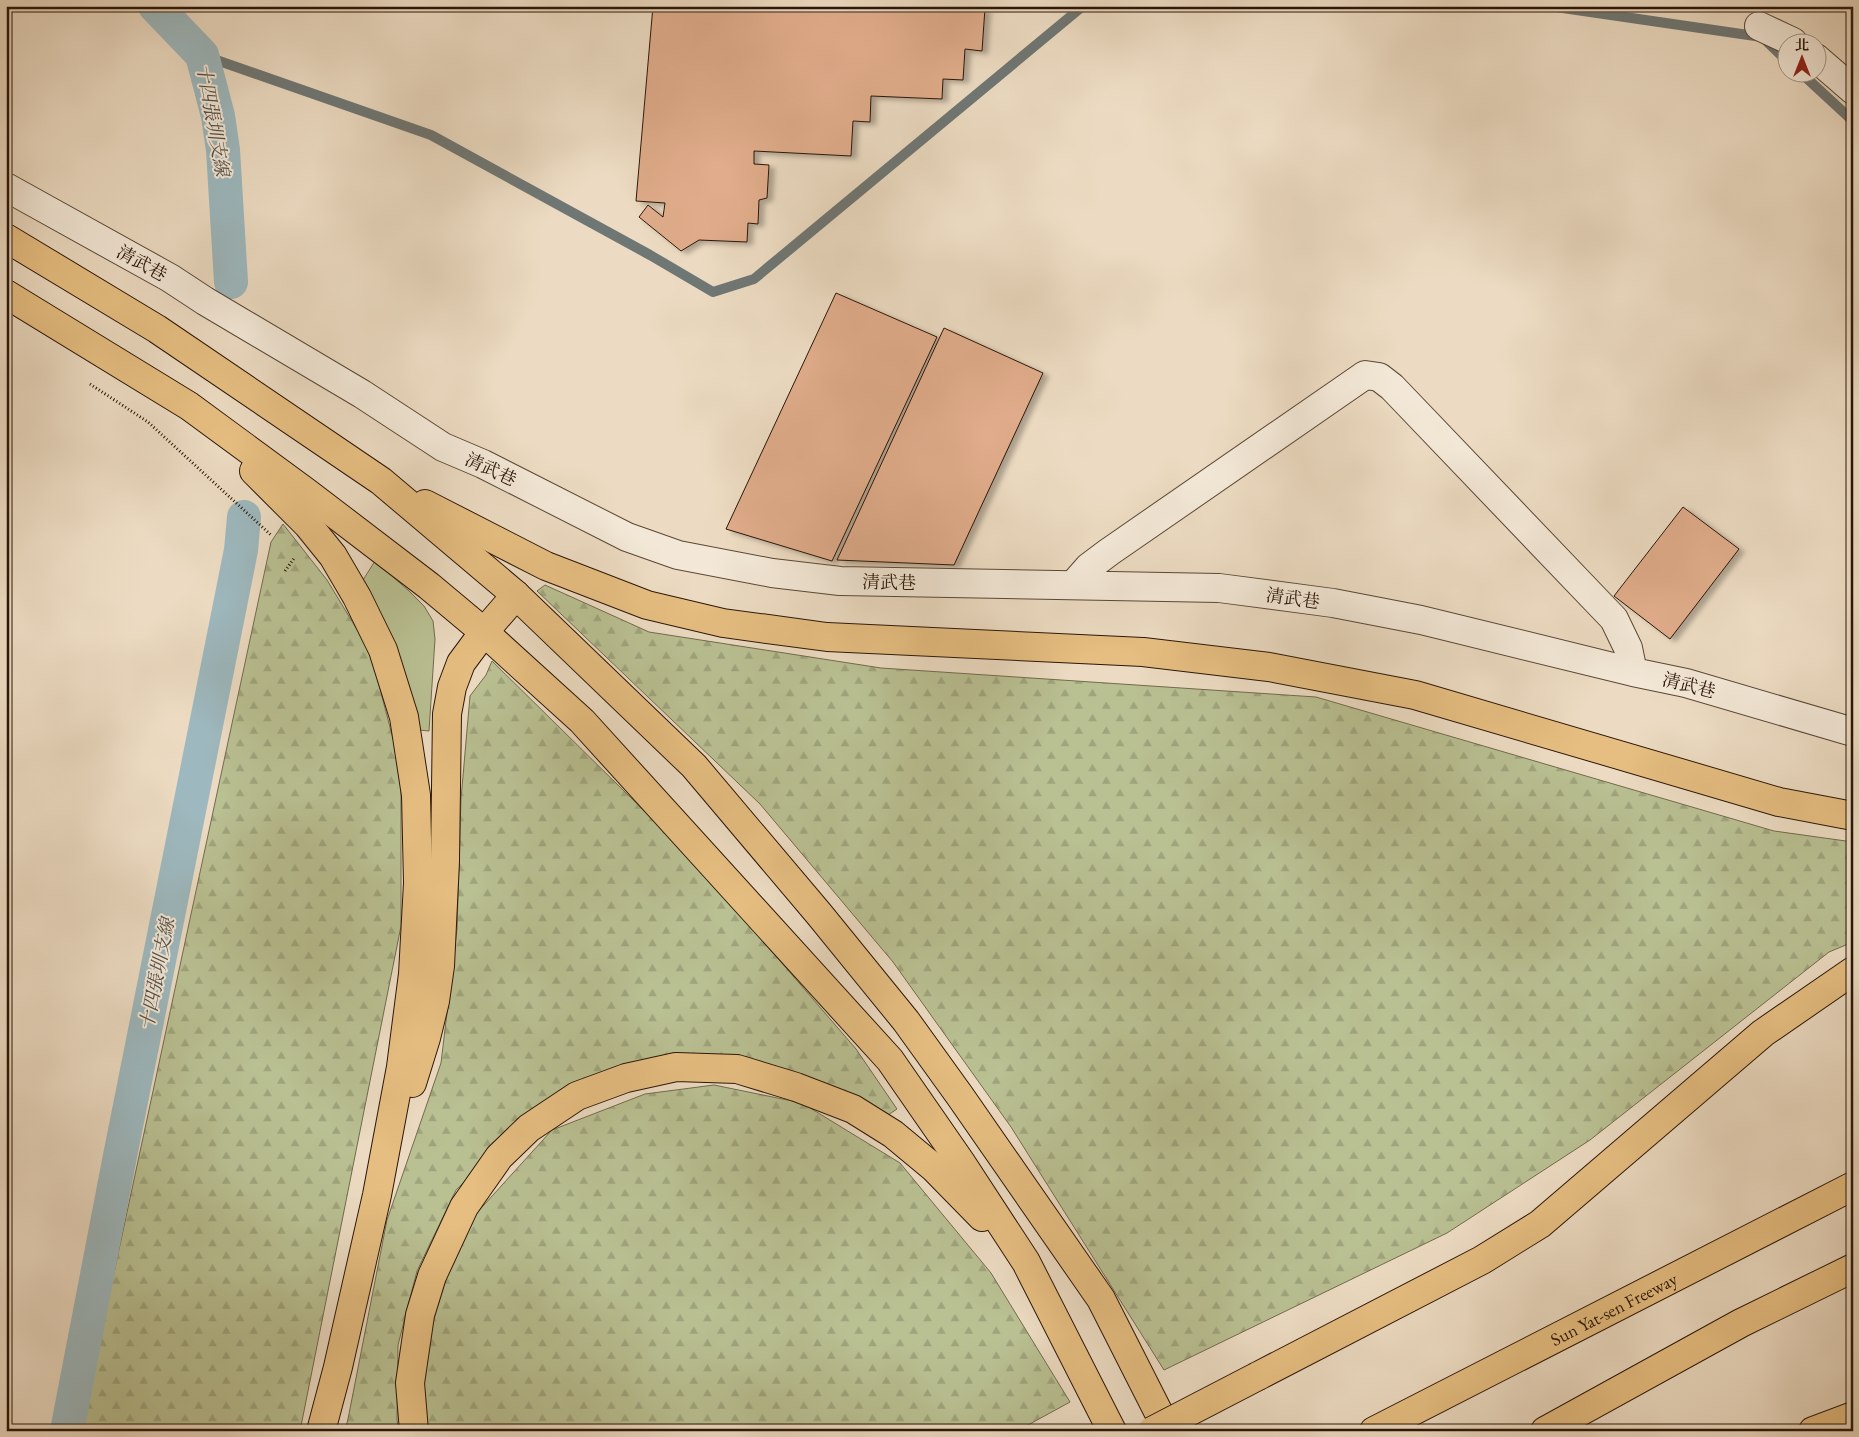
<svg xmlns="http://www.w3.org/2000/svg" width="1859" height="1437" font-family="'EB Garamond','Noto Serif TC',serif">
<defs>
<pattern id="forest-firs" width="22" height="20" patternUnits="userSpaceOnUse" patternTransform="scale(1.25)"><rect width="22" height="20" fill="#b9c092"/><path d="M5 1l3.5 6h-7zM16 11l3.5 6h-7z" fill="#9fa47c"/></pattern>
<filter id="shadow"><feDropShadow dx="5.5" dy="3" stdDeviation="2.5" flood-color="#0004"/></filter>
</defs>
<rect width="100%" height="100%" fill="#ecdbc2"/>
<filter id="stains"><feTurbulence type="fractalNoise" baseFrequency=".004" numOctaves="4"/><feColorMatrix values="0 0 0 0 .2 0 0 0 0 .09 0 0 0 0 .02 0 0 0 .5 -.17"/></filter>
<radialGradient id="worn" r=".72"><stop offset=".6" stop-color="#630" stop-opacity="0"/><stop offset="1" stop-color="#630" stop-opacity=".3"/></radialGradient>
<path fill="#b9c092" stroke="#726b4d" d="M 375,561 L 409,591 L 424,606 L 433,621 L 435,639 L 429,731 L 419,730 L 363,580 Z"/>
<path fill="url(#forest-firs)" stroke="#726b4d" d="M 283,524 L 327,580 L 370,651 L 401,769 L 401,926 L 301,1426 L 299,1431 L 80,1431 L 271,542 Z
M 545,585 L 649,632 L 881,668 L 1316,697 L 1774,831 L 1853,842 L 1853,942 L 1829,952 L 1590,1140 L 1447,1233 L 1164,1370 L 1011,1127 L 893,962 L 760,804 L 537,591 Z
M 492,661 L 687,853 L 856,1049 L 897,1109 L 885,1117 L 665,1066 L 547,1103 L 456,1190 L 417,1271 L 398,1345 L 397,1420 L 399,1431 L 345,1431 L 348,1419 L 387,1220 L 441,1063 L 457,929 L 461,799 L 470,696 L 486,675 Z
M 714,1085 L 802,1103 L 900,1163 L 991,1273 L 1070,1402 L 1017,1431 L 419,1431 L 418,1343 L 464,1227 L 552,1130 L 645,1094 Z"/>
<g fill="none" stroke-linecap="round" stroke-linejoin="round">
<path stroke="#6f7775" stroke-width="10" d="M 1549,6 L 1762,37 L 1786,60
M 202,55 L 431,135 L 650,255 L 713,292 L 754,279 L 1083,6
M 1800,72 L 1853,121"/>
<path stroke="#9db8be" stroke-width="34" d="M 155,6 L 202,55 L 218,116 L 223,150 L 231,282
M 67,1431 L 120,1156 L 241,550 L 244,517"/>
</g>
<path fill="#e0ac8b" stroke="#2a1608" filter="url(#shadow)" d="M 653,6 L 985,8 L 982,51 L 965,49 L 963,80 L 943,79 L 942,99 L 871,96 L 870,122 L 853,121 L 851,156 L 754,151 L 754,164 L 769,165 L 767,198 L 759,200 L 758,224 L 748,223 L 747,242 L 699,240 L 681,251 L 639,217 L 648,205 L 663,217 L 665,203 L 636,201 Z
M 836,293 L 937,337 L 832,561 L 726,529 Z
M 944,328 L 1043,373 L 954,565 L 837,560 Z
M 1683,507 L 1739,549 L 1670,639 L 1614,596 Z"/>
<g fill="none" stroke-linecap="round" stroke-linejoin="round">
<defs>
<path id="minor" d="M 1759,26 L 1793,42
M 1816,58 L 1853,90
M 6,187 L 170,278 L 205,301 L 362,394 L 443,447 L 483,464 L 627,537 L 678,555 L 772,573 L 840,581 L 1219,588 L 1333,603 L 1421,620 L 1633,672 L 1686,683 L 1853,732
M 1074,584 L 1089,567 L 1109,552 L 1365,375 L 1379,377 L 1392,387 L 1614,619 L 1628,648 L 1633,672"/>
<g id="highway">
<path d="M 6,238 L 157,329 L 381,481 L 516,595 L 694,766 L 819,914 L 906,1021 L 960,1096 L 1101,1299 L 1168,1431"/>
<path d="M 6,294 L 189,406 L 306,492 L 429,586 L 484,632 L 582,721 L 890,1060 L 960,1161 L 1026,1262 L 1112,1431"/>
<path d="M 254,471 L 308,525 L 333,556 L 357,597 L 383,650 L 404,717 L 416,795 L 418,883 L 413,974 L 401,1067 L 377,1195 L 338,1367 L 321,1431"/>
<path d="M 425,504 L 546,566 L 647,605 L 723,623 L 827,637 L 1143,652 L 1269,667 L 1415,695 L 1779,802 L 1853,816"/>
<path d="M 412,1083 L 426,1038 L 435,1001 L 440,966 L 445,861 L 447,714 L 452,687 L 461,663 L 484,632 L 516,595"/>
<path d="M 1258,1376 L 1482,1260 L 1540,1224 L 1763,1033 L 1853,971"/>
<path d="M 414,1431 L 410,1383 L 420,1315 L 432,1276 L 464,1207 L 499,1157 L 529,1128 L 577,1096 L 626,1078 L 676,1067 L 737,1069 L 796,1087 L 853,1109 L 893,1134 L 934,1168 L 982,1217"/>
<path id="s1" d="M 1374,1431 L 1853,1186"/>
<path d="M 1545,1431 L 1741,1323 L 1853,1268"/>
<path d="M 1813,1431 L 1853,1416"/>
</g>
</defs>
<use href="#minor" stroke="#5a4736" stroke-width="30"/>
<use href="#highway" stroke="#2a1608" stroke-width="30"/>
<path stroke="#2a1608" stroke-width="3" stroke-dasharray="1 2.5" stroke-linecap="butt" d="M 90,384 L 148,422 L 271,535
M 285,571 L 295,557"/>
<use href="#minor" stroke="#f3e8d7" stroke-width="28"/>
<use href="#highway" stroke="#e6be81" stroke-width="28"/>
<defs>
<path id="highway-bridge" d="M 1152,1431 L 1258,1376"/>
</defs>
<use href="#highway-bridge" stroke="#2a1608" stroke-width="30" stroke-linecap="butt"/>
<use href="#highway-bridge" stroke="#e6be81" stroke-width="28"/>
</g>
<g text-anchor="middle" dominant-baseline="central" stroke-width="4" stroke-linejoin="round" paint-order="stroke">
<g font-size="18" fill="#2a1608" stroke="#f3e8d7">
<text transform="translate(142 263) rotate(29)">清武巷</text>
<text transform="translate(491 469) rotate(25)">清武巷</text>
<text transform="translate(889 582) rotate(1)">清武巷</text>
<text transform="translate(1293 598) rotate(8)">清武巷</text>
<text transform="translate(1689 685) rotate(14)">清武巷</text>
<text stroke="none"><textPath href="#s1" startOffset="269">Sun Yat-sen Freeway</textPath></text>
</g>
<g font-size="19" font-style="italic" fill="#524f48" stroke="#f3e8d7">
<text transform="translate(213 120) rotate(80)">十四張圳支線</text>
<text transform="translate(157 974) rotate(-79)">十四張圳支線</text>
</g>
</g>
<rect width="1859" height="1437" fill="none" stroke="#ecdbc2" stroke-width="25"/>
<rect x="8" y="8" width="1844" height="1422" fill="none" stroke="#2a1608" stroke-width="2.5"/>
<rect x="12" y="12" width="1834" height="1412" fill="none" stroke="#2a1608"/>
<g transform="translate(1802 58)"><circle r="24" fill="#f3e8d7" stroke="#a39484"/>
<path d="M0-4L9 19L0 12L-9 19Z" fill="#8f2418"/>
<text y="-8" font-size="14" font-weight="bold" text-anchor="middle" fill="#2a1608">北</text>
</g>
<rect width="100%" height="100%" filter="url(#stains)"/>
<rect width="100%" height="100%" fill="url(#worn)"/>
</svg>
